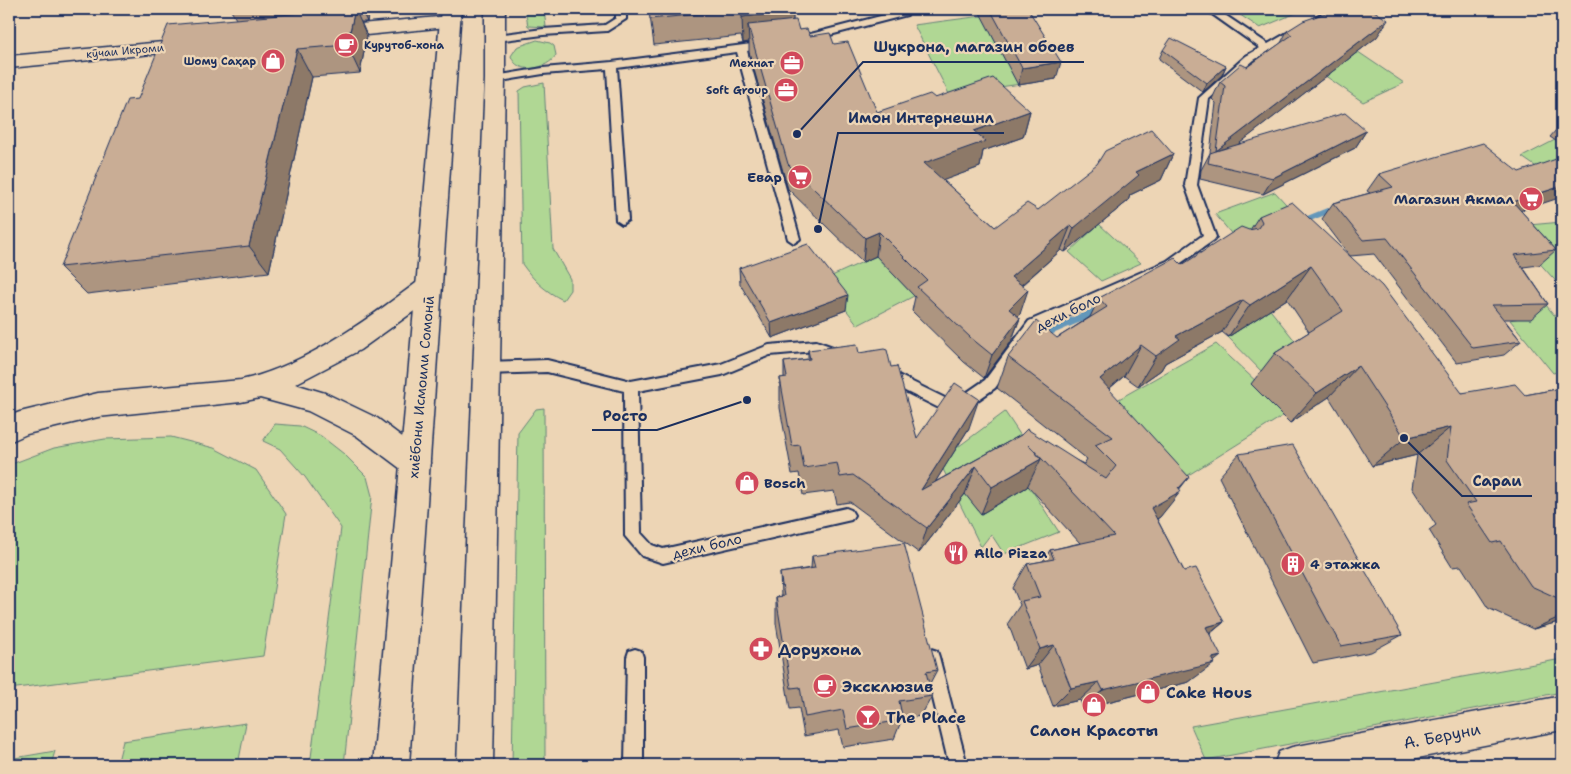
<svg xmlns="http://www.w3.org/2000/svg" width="1571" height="774" font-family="'Shantell Sans',sans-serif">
<rect width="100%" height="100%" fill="#edd5b5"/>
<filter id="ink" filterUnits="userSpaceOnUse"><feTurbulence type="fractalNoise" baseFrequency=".02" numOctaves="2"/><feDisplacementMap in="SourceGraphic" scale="10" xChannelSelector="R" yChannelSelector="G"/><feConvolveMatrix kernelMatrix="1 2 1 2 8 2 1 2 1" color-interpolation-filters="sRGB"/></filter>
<g filter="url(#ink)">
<path fill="#b0d794" stroke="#668379" d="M 525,9 L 544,9 L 546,27 L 528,26 Z
M 1231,9 L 1306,9 L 1260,28 Z
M 982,16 L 1021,84 L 949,94 L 914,25 Z
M 1339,39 L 1404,83 L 1363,102 L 1298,57 Z
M 537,40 L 550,43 L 554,46 L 556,55 C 548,69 517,76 511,56 L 517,47 Z
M 544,83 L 553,249 L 570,279 L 570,290 L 563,300 C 545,291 534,281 522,264 L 519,91 L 525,87 Z
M 1555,140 L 1562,145 L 1562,173 L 1545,173 L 1522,157 Z
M 1275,192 L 1295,214 L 1235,238 L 1215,214 Z
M 1562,222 L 1562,288 L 1507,227 Z
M 1099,224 L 1141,263 L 1101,281 L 1069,252 Z
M 876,256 L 914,296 L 858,325 L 823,280 Z
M 1542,300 L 1554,315 L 1562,313 L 1562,371 L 1553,373 L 1510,320 L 1525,317 Z
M 1263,301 L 1300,347 L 1265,375 L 1228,337 L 1258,317 Z
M 1216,344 L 1289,412 L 1182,479 L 1110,404 Z
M 544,408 L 545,765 L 512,765 L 518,433 L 536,409 Z
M 1005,412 L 1053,484 L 1033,492 L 1059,532 L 1004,554 L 991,534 L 981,547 L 939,461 Z
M 275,424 L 300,426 L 321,436 L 344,454 L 367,477 L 372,496 L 344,765 L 310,765 L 341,528 L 305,477 L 280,449 L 263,441 Z
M 171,437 L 214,448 L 256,470 L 286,514 L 263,656 L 9,689 L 9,465 L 54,448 L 105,439 Z
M 1562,659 L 1562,692 L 1206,760 L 1191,726 Z
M 246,723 L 238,765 L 117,765 L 123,741 Z
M 55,751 L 51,765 L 9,765 L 9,759 Z"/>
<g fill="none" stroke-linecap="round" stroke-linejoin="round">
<path fill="#6497ba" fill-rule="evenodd" d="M 1327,208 L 1330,209 L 1331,211 L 1330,213 L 1298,226 L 1294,223 L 1295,221 Z
M 1103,304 L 1108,308 L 1106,311 L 1039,340 L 1033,340 L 1031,337 L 1033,334 Z"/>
<defs>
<path id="service" d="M 616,9 L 626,9 L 626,19 L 607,31 L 543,35 L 496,41 L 491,38 L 496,35 L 543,29 L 605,25 L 616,18 Z
M 900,9 L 910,9 L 907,15 L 803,42 L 798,39 L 799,37 L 900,11 Z
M 1205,9 L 1216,9 L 1268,44 L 1294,29 L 1302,29 L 1303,31 L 1254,60 L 1209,99 L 1197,185 L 1216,237 L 1214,240 L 1175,267 L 1039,329 L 995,388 L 959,413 L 954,415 L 949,413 L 881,379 L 879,375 L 881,371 L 886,369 L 953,402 L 985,380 L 1029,321 L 1167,261 L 1203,235 L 1185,185 L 1199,98 L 1246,56 L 1260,48 Z
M 1329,9 L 1340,9 L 1320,22 L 1314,22 L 1314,18 Z
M 767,42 L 771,43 L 771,47 L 747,51 L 800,239 L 794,243 L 788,239 L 737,52 L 617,68 L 628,220 L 622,224 L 616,220 L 607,69 L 543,74 L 495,82 L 490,79 L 495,76 L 543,68 L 612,62 Z
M 816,341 L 844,351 L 846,355 L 844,359 L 839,360 L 815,351 L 770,355 L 722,375 L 638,391 L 641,533 L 652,545 L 663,549 L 846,508 L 851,510 L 854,515 L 851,520 L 663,563 L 642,556 L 625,536 L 624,391 L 547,372 L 487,374 L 482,372 L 480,368 L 482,364 L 487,362 L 547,360 L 631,381 L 721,364 L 769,345 Z
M 635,649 L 641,651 L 643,657 L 643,765 L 625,765 L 627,657 L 629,651 Z
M 931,649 L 937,651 L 939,657 L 967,765 L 949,765 L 923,657 L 925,651 Z"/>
<path id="minor" d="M 450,16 L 457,18 L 460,22 L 457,26 L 326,39 L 319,37 L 316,33 L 319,29 L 326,27 Z
M 196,39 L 203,41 L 206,45 L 203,49 L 9,68 L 9,56 Z
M 429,277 L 438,280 L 442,287 L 438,294 L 360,350 L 295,384 L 325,393 L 377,418 L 425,454 L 430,463 L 425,472 L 415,476 L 405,472 L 357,436 L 308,411 L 260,398 L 241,402 L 98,417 L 27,434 L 9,442 L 9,416 L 20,412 L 98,393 L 241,380 C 303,367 370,318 420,280 Z
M 1562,696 L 1562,730 L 1382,765 L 1274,765 L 1279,752 L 1292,747 Z"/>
<path id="trunk" d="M 441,9 L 461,9 L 409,765 L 373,765 Z
M 485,9 L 505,9 L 505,79 L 493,765 L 457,765 L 485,79 Z"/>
</defs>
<use href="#service" stroke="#1b2f5e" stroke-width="4"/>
<use href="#minor" stroke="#1b2f5e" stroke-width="3"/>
<use href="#trunk" stroke="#1b2f5e" stroke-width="3"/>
<use href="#service" fill="#edd5b5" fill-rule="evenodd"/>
<use href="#minor" fill="#edd5b5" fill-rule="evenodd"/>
<use href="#trunk" fill="#edd5b5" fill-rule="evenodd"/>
</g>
<path fill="#ad9580" stroke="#1b2f5e" d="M 230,9 L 369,9 L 367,22 L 361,22 L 367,36 L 360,73 L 312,77 L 269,272 L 87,294 L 60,267 L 236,19 Z
M 649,9 L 792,9 L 793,20 L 799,30 L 810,36 L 834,44 L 877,112 L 935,98 L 1030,111 L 1023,137 L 983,151 L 980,167 L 943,180 L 995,227 L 1038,210 L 1173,154 L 1161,180 L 1130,195 L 1128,201 L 1065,252 L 1061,250 L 1022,285 L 1020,314 L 1017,316 L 1020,318 L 1011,342 L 984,378 L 964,362 L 912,311 L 915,297 L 876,256 L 863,262 L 788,189 L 749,52 L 749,42 L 743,43 L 741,36 L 654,45 Z
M 978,9 L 1028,9 L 1056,79 L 1018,85 Z
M 1287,31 L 1377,37 L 1237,145 L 1366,131 L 1355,148 L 1263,194 L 1200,179 L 1201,170 L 1210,153 L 1216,103 L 1212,99 L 1220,82 L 1247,67 L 1281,43 Z
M 1163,50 L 1226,66 L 1222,75 L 1203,92 L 1159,59 Z
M 1562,123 L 1562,145 L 1550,137 Z
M 1379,174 L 1521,211 L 1556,250 L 1539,265 L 1523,267 L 1548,304 L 1531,319 L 1504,319 L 1521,341 L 1504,355 L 1457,363 L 1374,254 L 1350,256 L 1322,219 L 1333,203 L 1370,193 L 1367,191 Z
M 1259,216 L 1462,393 L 1525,395 L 1562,388 L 1562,621 L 1533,629 L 1488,608 L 1461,566 L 1452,567 L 1429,530 L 1436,525 L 1412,488 L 1417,455 L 1372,466 L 1329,397 L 1290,423 L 1251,384 L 1275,353 L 1309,332 L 1287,299 L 1228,337 L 1222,332 L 1165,363 L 1161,370 L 1138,386 L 1124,376 L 1109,389 L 1179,489 L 1160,517 L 1157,519 L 1184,571 L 1224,622 L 1210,634 L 1214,661 L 1189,682 L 1083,708 L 1080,700 L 1053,706 L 1038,665 L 1025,669 L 1008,623 L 1020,605 L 1013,588 L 1027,564 L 1043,561 L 1050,550 L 1080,543 L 1028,486 L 1027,487 L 981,514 L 965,494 L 919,553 L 850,502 L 837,504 L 834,491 L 803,495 L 799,473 L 792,474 L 780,408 L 780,378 L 784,378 L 784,362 L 808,359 L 808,350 L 859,353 L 891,367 L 917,438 L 969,428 L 935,482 L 1021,435 L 1084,464 L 1087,459 L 997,388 L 1008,357 L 1057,338 L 1090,317 L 1099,298 L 1182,265 L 1250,230 Z
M 739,268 L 846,310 L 772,338 L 740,284 Z
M 1239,454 L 1402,635 L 1371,652 L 1313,663 L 1219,477 Z
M 812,556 L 937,670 L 929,685 L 932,696 L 921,716 L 902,719 L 894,739 L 843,747 L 839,730 L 804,736 L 799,708 L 790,709 L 776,623 L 776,597 L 781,596 L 780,573 L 811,568 Z"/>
<path fill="#8d7968" stroke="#1b2f5e" d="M 355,9 L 367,36 L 360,73 L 347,45 Z
M 361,9 L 369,9 L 367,22 Z
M 793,11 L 793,36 L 748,25 L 749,42 L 743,43 L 742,17 Z
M 1388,20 L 1377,37 L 1213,164 L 1216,151 Z
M 297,49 L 312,77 L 269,272 L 249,246 Z
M 1061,62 L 1056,79 L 1018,85 L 1022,68 Z
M 1226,66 L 1222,75 L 1203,92 L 1207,83 Z
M 1030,111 L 1023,137 L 983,151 L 980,167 L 920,189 L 924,163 L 974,131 Z
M 1366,131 L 1355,148 L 1263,194 L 1273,178 Z
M 1173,154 L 1161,180 L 1130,195 L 1128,201 L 1065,252 L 1074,228 L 1136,172 Z
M 1562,186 L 1562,197 L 1498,218 L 1513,202 Z
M 1071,225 L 1061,250 L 1003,301 L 1011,277 Z
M 879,232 L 876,256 L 863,262 L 865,238 Z
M 1311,266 L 1287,299 L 1228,337 L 1250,305 Z
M 1028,290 L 1020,314 L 1001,333 L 1009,309 Z
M 848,295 L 846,310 L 772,338 L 771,323 Z
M 1243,300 L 1222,332 L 1165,363 L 1161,370 L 1138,386 L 1156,356 L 1176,336 Z
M 1020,318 L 1011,342 L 984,378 L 992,355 Z
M 1141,345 L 1124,376 L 1084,409 L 1100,379 Z
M 1358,366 L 1329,397 L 1290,423 L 1317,393 Z
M 979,399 L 969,428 L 914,516 L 921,490 Z
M 1451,427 L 1417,455 L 1372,466 L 1405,438 Z
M 1041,459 L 1027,487 L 981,514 L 992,487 Z
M 976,466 L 965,494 L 919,553 L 927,528 Z
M 1189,477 L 1175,495 L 1181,491 L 1160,517 L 1131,534 L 1151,508 L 1179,488 Z
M 1562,616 L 1562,621 L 1533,629 Z
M 1224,622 L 1198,643 L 1206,627 Z
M 1054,645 L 1038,665 L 1025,669 L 1040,649 Z
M 1221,656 L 1211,664 L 1215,663 L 1189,682 L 1083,708 L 1103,690 Z
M 1099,682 L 1080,700 L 1053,706 L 1071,688 Z"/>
<path fill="#c9ad95" stroke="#1b2f5e" d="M 347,9 L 355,9 L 347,45 L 297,49 L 249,246 L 60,267 L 127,100 L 138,99 L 168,25 Z
M 649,9 L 792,9 L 793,11 L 742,17 L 740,10 L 650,19 Z
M 990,9 L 1028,9 L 1061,62 L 1022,68 Z
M 1337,9 L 1371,9 L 1388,20 L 1216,151 L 1345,113 L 1366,131 L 1273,178 L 1208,163 L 1210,153 L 1216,151 L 1225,86 L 1220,82 L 1241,64 L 1247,67 L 1292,35 L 1287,31 L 1303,21 Z
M 796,20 L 799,30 L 807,29 L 810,36 L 830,33 L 834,44 L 848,42 L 877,112 L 930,94 L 935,98 L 993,78 L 1030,111 L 974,131 L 986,141 L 924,163 L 995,227 L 1027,203 L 1038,210 L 1097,164 L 1105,151 L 1151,129 L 1173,154 L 1136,172 L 1139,175 L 1074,228 L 1071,225 L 1011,277 L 1028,290 L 1009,309 L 1020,318 L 992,355 L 971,338 L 917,287 L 927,280 L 879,232 L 865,238 L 788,164 L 748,25 Z
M 1171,38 L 1226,66 L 1207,83 L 1163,50 Z
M 1483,143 L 1519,172 L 1562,157 L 1562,186 L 1513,202 L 1556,250 L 1514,255 L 1548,304 L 1492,305 L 1521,341 L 1473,348 L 1387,238 L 1363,240 L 1333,203 L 1393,187 L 1379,174 Z
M 1292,202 L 1382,286 L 1462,393 L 1515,384 L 1525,395 L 1562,388 L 1562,600 L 1531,586 L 1501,541 L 1492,543 L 1466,504 L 1476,502 L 1447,460 L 1451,427 L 1405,438 L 1358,366 L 1317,393 L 1275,353 L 1343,311 L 1311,266 L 1250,305 L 1243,300 L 1176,336 L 1180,339 L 1156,356 L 1141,345 L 1100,379 L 1189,477 L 1179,488 L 1178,487 L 1181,491 L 1151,508 L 1184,571 L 1196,568 L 1224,622 L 1206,627 L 1221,656 L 1212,658 L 1215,663 L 1103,690 L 1099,682 L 1071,688 L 1054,645 L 1040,649 L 1022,601 L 1040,597 L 1027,564 L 1054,559 L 1050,550 L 1114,536 L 1029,445 L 1041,459 L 992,487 L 976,466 L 927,528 L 853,475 L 840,477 L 837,463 L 804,468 L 800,445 L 792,446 L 780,378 L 787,377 L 784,362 L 810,359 L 808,350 L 857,344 L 859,353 L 884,349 L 887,350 L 891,367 L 897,366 L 917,438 L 955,383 L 979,399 L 921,490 L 1021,435 L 1027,429 L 1106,479 L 1116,466 L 1095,445 L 1113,437 L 1008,357 L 1036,321 L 1057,338 L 1107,307 L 1099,298 L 1175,258 L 1182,265 L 1241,227 L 1249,230 L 1258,228 L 1262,222 L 1259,216 Z
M 808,244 L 848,295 L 771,323 L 739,268 Z
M 1293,445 L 1402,635 L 1341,646 L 1239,454 Z
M 904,543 L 937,670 L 926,672 L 932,696 L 899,701 L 903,720 L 847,729 L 843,710 L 805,717 L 800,687 L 791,688 L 776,597 L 784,596 L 780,573 L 815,568 L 812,556 Z
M 1562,758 L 1562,765 L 1537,765 Z"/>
</g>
<defs>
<symbol id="cafe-disc" viewBox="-11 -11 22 22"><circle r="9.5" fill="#d1495b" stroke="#edd5b5"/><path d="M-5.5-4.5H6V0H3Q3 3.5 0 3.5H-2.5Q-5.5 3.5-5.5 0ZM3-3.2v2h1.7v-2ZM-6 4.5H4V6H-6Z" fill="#fff"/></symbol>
<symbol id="shop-disc" viewBox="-11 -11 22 22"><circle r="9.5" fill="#d1495b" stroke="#edd5b5"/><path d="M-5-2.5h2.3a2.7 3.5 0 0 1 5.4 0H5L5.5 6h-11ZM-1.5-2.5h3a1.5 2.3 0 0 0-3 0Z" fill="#fff"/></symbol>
<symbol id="office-disc" viewBox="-11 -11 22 22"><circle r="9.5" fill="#d1495b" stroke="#edd5b5"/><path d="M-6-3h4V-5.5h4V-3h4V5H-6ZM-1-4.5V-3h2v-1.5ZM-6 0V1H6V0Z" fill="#fff"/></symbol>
<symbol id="supermarket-disc" viewBox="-11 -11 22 22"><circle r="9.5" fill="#d1495b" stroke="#edd5b5"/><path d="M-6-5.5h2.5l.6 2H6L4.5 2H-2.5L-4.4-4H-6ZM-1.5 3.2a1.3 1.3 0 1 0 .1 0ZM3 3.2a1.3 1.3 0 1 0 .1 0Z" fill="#fff"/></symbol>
<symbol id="restaurant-disc" viewBox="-11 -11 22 22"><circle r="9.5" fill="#d1495b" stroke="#edd5b5"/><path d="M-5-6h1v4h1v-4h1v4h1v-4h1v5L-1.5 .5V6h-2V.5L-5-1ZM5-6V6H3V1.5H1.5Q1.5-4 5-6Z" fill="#fff"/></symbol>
<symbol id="building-disc" viewBox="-11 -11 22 22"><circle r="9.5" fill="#d1495b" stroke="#edd5b5"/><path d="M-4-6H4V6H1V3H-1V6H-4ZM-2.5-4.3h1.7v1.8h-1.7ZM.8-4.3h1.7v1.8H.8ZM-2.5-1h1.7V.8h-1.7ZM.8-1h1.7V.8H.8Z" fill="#fff"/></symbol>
<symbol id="pharmacy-disc" viewBox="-11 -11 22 22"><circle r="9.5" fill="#d1495b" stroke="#edd5b5"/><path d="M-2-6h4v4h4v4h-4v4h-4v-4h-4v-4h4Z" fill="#fff"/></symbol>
<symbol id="bar-disc" viewBox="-11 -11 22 22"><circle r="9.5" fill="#d1495b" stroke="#edd5b5"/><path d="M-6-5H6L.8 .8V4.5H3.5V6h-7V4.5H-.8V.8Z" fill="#fff"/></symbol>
</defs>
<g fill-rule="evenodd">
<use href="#cafe-disc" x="332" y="31" width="28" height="28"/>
<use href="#shop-disc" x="259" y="47" width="28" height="28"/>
<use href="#office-disc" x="778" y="49" width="28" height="28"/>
<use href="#office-disc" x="772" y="76" width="28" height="28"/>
<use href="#supermarket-disc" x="786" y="163" width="28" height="28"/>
<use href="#supermarket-disc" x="1517" y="185" width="28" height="28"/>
<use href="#shop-disc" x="733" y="469" width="28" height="28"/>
<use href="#restaurant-disc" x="942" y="539" width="28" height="28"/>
<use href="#building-disc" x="1279" y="550" width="28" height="28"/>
<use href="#pharmacy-disc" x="747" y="635" width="28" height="28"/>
<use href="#cafe-disc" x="811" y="672" width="28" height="28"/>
<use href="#shop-disc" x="1134" y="678" width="28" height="28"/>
<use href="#shop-disc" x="1080" y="691" width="28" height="28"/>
<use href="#bar-disc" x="854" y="703" width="28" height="28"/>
</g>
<g text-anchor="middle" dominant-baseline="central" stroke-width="4.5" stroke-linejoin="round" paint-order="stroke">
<g font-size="11" font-weight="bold" fill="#1b2f5e" stroke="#edd5b5" text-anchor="end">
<text x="364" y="45" text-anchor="start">Курутоб-хона</text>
<text x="256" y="61">Шому Саҳар</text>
<text x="774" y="63">Мехнат</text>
<text x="768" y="90">Soft Group</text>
</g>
<g font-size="11" fill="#1b2f5e" stroke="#edd5b5">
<text transform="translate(125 51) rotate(-5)">кӯчаи Икроми</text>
</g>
<g font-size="14" font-weight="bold" fill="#1b2f5e" stroke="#edd5b5" text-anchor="start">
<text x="782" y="177" text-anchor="end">Евар</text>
<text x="1514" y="199" text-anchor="end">Магазин Акмал</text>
<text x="764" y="483">Bosch</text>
<text x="974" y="553">Allo Pizza</text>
<text x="1310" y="564">4 этажка</text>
</g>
<g font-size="14" fill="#1b2f5e" stroke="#edd5b5">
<text transform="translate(1068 312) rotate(-26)">дехи боло</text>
<text transform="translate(421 387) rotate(-85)">хиёбони Исмоили Сомонӣ</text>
<text transform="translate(707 546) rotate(-13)">дехи боло</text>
</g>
<g font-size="16" font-weight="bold" fill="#1b2f5e" stroke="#edd5b5" text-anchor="start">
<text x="778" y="649">Дорухона</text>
<text x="842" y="686">Эксклюзив</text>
<text x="1166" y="692">Cake Hous</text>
<text x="886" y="717">The Place</text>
<text x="1094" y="730" text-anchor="middle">Салон Красоты</text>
</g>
<g font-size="16" fill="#1b2f5e" stroke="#edd5b5">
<text transform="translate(1442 736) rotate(-11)">А. Беруни</text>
</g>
</g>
<path fill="none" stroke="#1b2f5e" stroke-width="2" d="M797 134L863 62H1084M818 229L838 133H1004M747 400L657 430H592M1404 438L1462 496H1532"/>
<g fill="#1b2f5e" stroke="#edd5b5" stroke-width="2">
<circle cx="797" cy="134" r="5"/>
<circle cx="818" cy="229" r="5"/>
<circle cx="747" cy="400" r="5"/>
<circle cx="1404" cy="438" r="5"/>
</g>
<g font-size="15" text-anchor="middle" font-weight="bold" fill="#1b2f5e" stroke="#edd5b5" stroke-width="4.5" stroke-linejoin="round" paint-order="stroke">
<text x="974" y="52">Шукрона, магазин обоев</text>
<text x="921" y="123">Имон Интернешнл</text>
<text x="625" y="421">Росто</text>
<text x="1497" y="486">Сараи</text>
</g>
<rect width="1571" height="774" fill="none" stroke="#edd5b5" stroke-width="30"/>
<rect x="15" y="15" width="1541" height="744" fill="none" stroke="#1b2f5e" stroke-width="2" filter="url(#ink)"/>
</svg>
